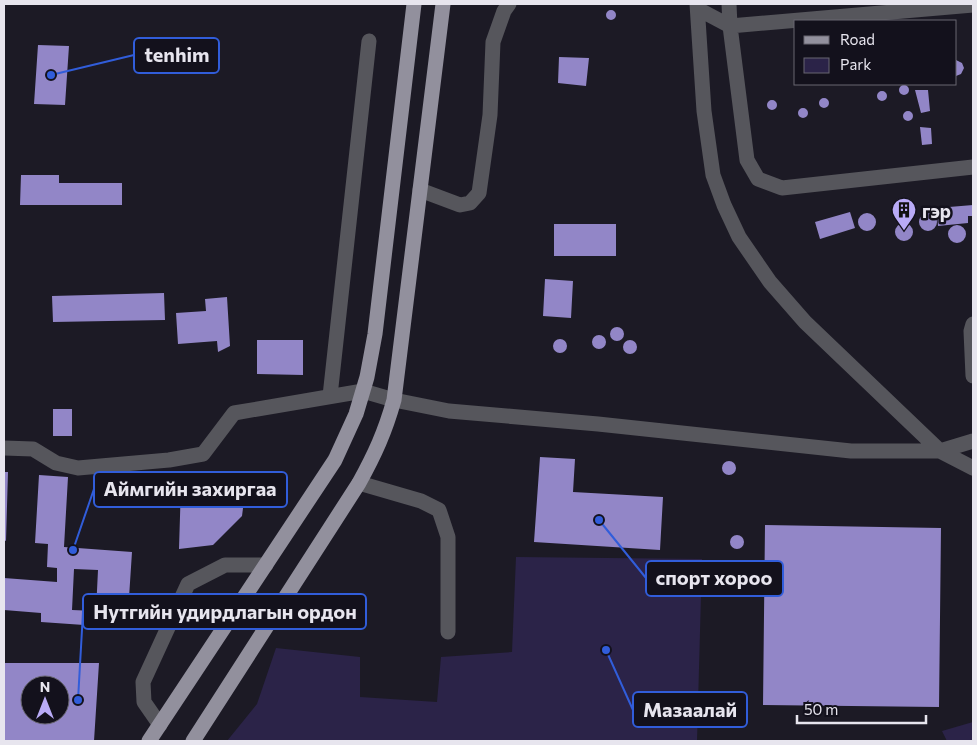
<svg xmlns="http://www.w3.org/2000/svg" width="977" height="745" font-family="Commissioner,sans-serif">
<rect width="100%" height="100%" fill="#1c1a25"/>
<path fill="#2b2348" d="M 516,557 L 702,559 L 697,741 L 227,741 L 257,704 L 276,648 L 360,657 L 360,697 L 437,702 L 441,657 L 512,652 Z
M 973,722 L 973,741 L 947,741 L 942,731 Z"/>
<path fill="#9286c7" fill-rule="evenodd" d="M606 15a5 5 0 1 1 10 0a5 5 0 1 1-10 0Z
M 38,45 L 69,46 L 65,105 L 34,104 Z
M 559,57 L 589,58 L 586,86 L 558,83 Z
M 956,60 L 962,63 L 964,68 L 961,74 L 956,76 Z
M899 90a5 5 0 1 1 10 0a5 5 0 1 1-10 0Z
M 915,90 L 928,90 L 930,111 L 921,113 Z
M877 96a5 5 0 1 1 10 0a5 5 0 1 1-10 0Z
M819 103a5 5 0 1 1 10 0a5 5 0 1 1-10 0Z
M767 105a5 5 0 1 1 10 0a5 5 0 1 1-10 0Z
M798 113a5 5 0 1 1 10 0a5 5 0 1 1-10 0Z
M903 116a5 5 0 1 1 10 0a5 5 0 1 1-10 0Z
M 920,127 L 931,128 L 932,144 L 922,145 Z
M 21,175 L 59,175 L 59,183 L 122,183 L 122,205 L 20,205 Z
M 973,205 L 973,216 L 968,216 L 968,223 L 938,226 L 937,208 Z
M 850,212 L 855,228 L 820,239 L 815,222 Z
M858 222a9 9 0 1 1 18 0a9 9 0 1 1-18 0Z
M919 222a9 9 0 1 1 18 0a9 9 0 1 1-18 0Z
M895 232a9 9 0 1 1 18 0a9 9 0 1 1-18 0Z
M 554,224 L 616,224 L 616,256 L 554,256 Z
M948 234a9 9 0 1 1 18 0a9 9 0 1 1-18 0Z
M 545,279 L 573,281 L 571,318 L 543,316 Z
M 164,293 L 165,320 L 53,322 L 52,296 Z
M 227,297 L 230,346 L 218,352 L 217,341 L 178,344 L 176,313 L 206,311 L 205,299 Z
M610 334a7 7 0 1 1 14 0a7 7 0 1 1-14 0Z
M592 342a7 7 0 1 1 14 0a7 7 0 1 1-14 0Z
M553 346a7 7 0 1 1 14 0a7 7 0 1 1-14 0Z
M623 347a7 7 0 1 1 14 0a7 7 0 1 1-14 0Z
M 257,340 L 303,340 L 303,375 L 257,374 Z
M 53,409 L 72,409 L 72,436 L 53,436 Z
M 540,457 L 575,459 L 573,492 L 663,497 L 660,550 L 534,542 Z
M722 468a7 7 0 1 1 14 0a7 7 0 1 1-14 0Z
M 4,472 L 8,472 L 6,541 L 4,540 Z
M 39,475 L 68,477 L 64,547 L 132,552 L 127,628 L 41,622 L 41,613 L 4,610 L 4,578 L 57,582 L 57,568 L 47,567 L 48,544 L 35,543 ZM 74,569 L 98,570 L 96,611 L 72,610 Z
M 181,484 L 246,485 L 242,516 L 213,545 L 179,549 Z
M 765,525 L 941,528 L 939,707 L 763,705 Z
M730 542a7 7 0 1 1 14 0a7 7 0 1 1-14 0Z
M 4,663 L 99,663 L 94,741 L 4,741 ZM 30,685 L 60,685 L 60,715 L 30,715 Z"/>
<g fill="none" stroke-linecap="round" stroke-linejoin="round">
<path stroke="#56565c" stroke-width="15" d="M 697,4 L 704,111 L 713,175 L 724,205 L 739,237 L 770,282 L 805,322 L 940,451 L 973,441
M 729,4 L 730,26 L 747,160 L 758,179 L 782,188 L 973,167
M 698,9 L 730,26 L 973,5
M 420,190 L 460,205 L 470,203 L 479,193 L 490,115 L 493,42 L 504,11 L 509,4
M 973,324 L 971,331 L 973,376
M 330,396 L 369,41
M 4,448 L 33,449 L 56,463 L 78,468 L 169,460 L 203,454 L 234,413 L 363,391 L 394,400 L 449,411 L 598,424 L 851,451 L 940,451 L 973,468
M 359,483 L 421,501 L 439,510 L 448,537 L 448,632
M 160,725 L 144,702 L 143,682 L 188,584 L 225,565 L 266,565"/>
<path stroke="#92909d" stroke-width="15" d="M 149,741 L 335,460 L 356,414 L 367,377 L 375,334 L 414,4
M 193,741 L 359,483 C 375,454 385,432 394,400 L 443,4"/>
</g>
<defs>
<symbol id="building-pin" viewBox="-11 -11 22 30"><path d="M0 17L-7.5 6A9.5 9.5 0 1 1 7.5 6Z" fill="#b9abf7" stroke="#13111c"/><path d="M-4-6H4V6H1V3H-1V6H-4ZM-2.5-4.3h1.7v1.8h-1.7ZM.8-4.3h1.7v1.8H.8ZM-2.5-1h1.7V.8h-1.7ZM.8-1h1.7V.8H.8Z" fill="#111"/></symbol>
</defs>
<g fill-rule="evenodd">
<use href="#building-pin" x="890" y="196" width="28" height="38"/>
</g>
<g text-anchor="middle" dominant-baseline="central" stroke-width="5" stroke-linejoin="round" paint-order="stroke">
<g font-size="19" font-weight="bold" fill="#e7e5ee" stroke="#13111c" text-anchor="start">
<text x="922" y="210">гэр</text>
</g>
</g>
<path fill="none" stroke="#315dda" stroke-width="2" d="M51 75L134 55M73 550L94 489M599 520L646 578M78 700L83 612M606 650L633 710"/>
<g fill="#315dda" stroke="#13111c" stroke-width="2">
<circle cx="51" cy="75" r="5"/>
<circle cx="73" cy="550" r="5"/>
<circle cx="599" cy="520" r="5"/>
<circle cx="78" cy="700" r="5"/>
<circle cx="606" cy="650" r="5"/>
</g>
<g fill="#13111c" stroke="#315dda" stroke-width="2">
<rect x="134" y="38" width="85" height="35" rx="5"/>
<rect x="94" y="472" width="193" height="35" rx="5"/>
<rect x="646" y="561" width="137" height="35" rx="5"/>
<rect x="83" y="594" width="283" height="35" rx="5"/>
<rect x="633" y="692" width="114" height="35" rx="5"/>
</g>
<g font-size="20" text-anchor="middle" font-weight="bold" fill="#e7e5ee">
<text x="177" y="62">tenhim</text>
<text x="190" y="496">Аймгийн захиргаа</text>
<text x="714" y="585">спорт хороо</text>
<text x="225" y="619">Нутгийн удирдлагын ордон</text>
<text x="690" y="717">Мазаалай</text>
</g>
<rect width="977" height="745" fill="none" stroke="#e7e5ee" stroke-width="10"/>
<rect x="794" y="20" width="162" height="65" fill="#13111c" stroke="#686670"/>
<rect x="804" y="36" width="25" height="8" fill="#92909d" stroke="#686670"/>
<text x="840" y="45" font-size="15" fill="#e7e5ee">Road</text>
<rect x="804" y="58" width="25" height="15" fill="#2b2348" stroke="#686670"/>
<text x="840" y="70" font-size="15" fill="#e7e5ee">Park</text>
<g transform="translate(45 700)"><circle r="24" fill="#13111c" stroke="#686670"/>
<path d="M0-4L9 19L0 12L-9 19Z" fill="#b9abf7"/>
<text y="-8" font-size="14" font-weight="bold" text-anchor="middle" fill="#e7e5ee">N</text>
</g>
<path d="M797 715v8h129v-8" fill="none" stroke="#e7e5ee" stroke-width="2.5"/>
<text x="804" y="715" font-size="15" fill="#e7e5ee" stroke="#13111c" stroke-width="4" paint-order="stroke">50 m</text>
</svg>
